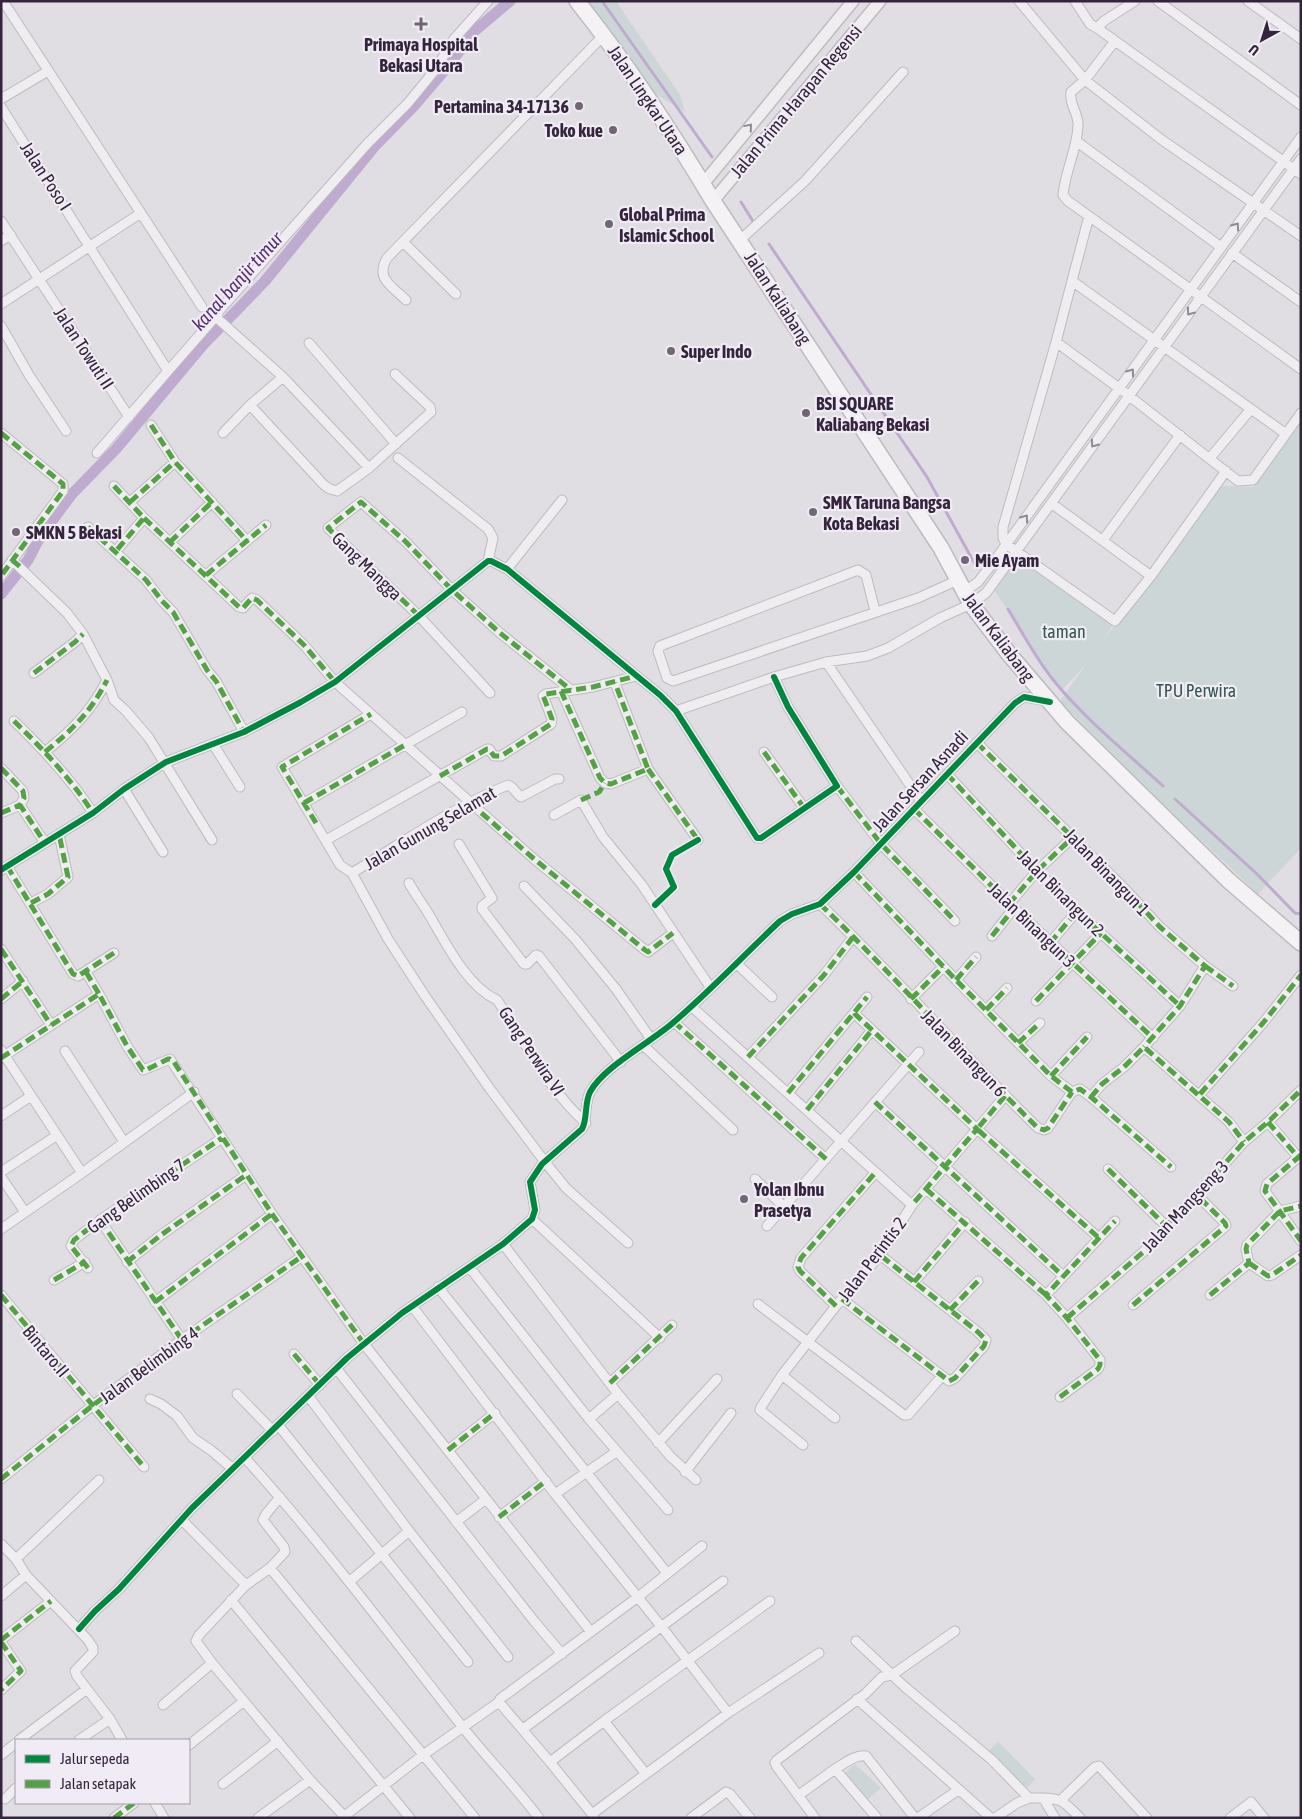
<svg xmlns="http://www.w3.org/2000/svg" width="1302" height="1819" font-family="'Asap Condensed',sans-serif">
<rect width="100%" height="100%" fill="#e1dee3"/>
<path fill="#cdd6d6" d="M 577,1 L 616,1 L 680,95 L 685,112 L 636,82 Z
M 1301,421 L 1301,848 L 1258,894 L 1152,793 L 1060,701 L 1087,663 L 1062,690 C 1034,659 1016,620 992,587 L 1016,552 L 1115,621 L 1103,641 L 1215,486 L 1254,487 Z
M 998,1741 L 1035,1779 L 1027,1788 L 987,1753 Z
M 855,1764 L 881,1788 L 866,1801 L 842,1775 Z"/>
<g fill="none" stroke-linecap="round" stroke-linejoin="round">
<path stroke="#bfabcf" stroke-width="3" d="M 602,1 L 712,157
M 741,202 L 754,223
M 769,244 L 927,477 L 977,568
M 1008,609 C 1023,634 1036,659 1054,681 C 1086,720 1126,752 1163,786
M 1175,799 L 1257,874 L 1295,913 L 1301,914"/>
<path stroke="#bfabcf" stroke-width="11" d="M 1,594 L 28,560 L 40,537 L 72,494 L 116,449 L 203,345 L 265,281 L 374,147 L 414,106 L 450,64 L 472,33 L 510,1"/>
<defs>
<path id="minor" d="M 3,1 L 202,307
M 1019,1 L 1085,80 L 1162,140 L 1301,236
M 1075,1 L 1090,24 L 1097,28
M 1135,1 L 1104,21 L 1097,28 L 1301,174
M 1158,1 L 1301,105
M 1248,1 L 1301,39
M 1115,41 L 1085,80 L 1071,92 C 1069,106 1079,113 1078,126 C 1077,150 1065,171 1063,195 L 1068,201 L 1301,369
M 1,99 L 48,71
M 1,107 L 168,371 L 97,453
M 1076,141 L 1221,247
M 1089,216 L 1056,342 L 1003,527 L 1003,538 L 1006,544 L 1115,621 L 1151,576 L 1226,471
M 1,221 L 129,417
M 740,240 L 805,181 L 903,72
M 1,241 L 11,235
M 403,242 L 456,294
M 1232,253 L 1301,302
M 1072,281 L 1286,434
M 406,300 C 392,286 375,279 387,258 L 604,35
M 1,304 L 141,213
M 1,326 L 29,375 L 66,431
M 1056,342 L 1119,388 L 1238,481 L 1253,480 L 1301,413
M 309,343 L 396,444
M 168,371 L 217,315
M 283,377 L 369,468
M 250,405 L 324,485 L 330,489 L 337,491 L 369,468 L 431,412 L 430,407 L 395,374
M 151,425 L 175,462 L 247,541
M 1,433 L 63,484 L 63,491 L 1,576
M 223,433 L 250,405 L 283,377 L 218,319 L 218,312 L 368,143 L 408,103 L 435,70 L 454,39 L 488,1
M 398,458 L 488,529 L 493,538 L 488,561
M 1210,458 L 1251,409
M 114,486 L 144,518 L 116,551
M 130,502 L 175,462
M 1051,503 L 1151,576
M 144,518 L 239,607 L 243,608 L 252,598 L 257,600 L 304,645 L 335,682 L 533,858 L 645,950 L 648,952 L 673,933
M 88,527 L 146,580 L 162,601 L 173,612 L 207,670 L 216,681 L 244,732
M 1103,540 L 1180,435
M 170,542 L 212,502
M 12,560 L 67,613 L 83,634 L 107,680 L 114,700 L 126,711 L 149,738 L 212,840
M 507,569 L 562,500
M 206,575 L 266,525
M 964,592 L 978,582 L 992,564 L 1301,137
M 875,611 L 866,575 L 858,570 L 660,646 L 658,651 L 667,678 L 673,681 L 918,598 L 958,580
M 826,662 L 921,801
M 34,673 L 75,642 L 83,634
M 561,691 L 600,778 L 605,783 L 611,784 L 648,769 L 615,683
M 490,693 L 419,616 L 328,528 L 361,502 L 406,542 L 452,590 L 500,633 L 571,690
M 676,711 L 774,677 L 826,662 L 867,656 L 888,648 L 940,618 L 971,604 L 986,593 L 1301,159
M 371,714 L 282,767 L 340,865 L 352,873 L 388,939 L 425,996 L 490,1089 L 545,1162 L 566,1188 L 628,1243
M 14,721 C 43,749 71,779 93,813
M 977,743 L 1125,889 L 1160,927 L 1205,966 L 1180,1006 L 1144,1047
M 213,744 L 240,787
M 45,752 C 72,730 91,712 107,680
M 764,752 L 804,808
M 1,768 L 23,791 L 24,798 L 20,805 L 45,843
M 648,769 L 698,840
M 947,774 L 1037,871 L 1077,911 L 1180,1006
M 837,786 L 881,844 L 955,921
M 124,789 L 163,852
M 304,803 L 462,712
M 914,809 L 1014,908 L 1153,1038
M 1,813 L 20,805
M 554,815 L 581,800 L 603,837 L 642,885 L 710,987
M 326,840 L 487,749 L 489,749 L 494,756 L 501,756 L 551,724 L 552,719 L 544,698 L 543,696 L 546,694 L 593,687 L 636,676
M 459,844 L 492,898 L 482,906 L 482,909 L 524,964 L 527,964 L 536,955 L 539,956 L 621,1062
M 7,866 L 73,974 L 78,976 L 114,953
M 1,870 L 93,813 L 124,789 L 166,762 L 244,732 L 301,702 L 335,682 L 488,561 L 491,561 L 507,569 L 660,695 L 676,711 L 757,838 L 761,838 L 837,786 L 788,707 L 774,677
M 854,872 L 956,980 L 1051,1076 L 1072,1092 L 1080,1089 L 1091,1097 L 1171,1167
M 352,873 C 402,843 455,806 508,785 C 514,787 516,794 521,797 L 555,779 L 559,779
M 409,883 C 415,894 422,903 428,913 C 445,941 466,986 497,1000 C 525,1041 548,1090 586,1123
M 524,886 L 575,939 L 616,989 L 651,1039
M 31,903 L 48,894 L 68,877 L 59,834
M 820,904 C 895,976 963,1055 1038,1128 L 1044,1130 L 1048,1128 L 1072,1092
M 1009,904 L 1037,871 L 1073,837
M 992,936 L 1014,908
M 1050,943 L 1077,911
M 1,949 L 51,1025
M 736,963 L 772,997
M 1205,966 L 1233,986
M 86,972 L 99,994
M 956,980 L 976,957
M 1,999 L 23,981
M 911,999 L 943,967
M 1036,1001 L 1101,933
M 691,1006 L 912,1205 L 880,1255 L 836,1306 L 782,1375 L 761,1407 L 760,1410 L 803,1445
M 986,1010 L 1007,988
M 854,1013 L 977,1129 L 912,1205
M 674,1022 L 826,1159
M 1018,1043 L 1040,1023
M 643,1045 L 733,1130
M 1,1050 L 82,1173
M 65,1051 L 124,1142
M 748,1057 L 824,975 L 853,937
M 1,1058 L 99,994 L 127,1046 L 143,1070 L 170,1059 L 272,1214 L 364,1344 L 591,1632
M 1051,1076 L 1087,1037
M 788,1093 L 867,997
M 1200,1094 L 1263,1023 L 1301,975
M 1005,1096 L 977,1129 L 1099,1238
M 1091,1097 L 1102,1084 L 1124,1067 L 1144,1047 L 1229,1122 L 1244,1142
M 875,1102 L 1063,1276
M 807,1110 L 872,1030
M 1,1116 L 31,1096
M 1268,1122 L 1298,1157
M 1301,1155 L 1267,1184 L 1265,1191 L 1301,1241
M 1108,1169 L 1166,1226
M 1,1172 L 56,1136
M 1,1177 L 25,1212
M 755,1179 L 784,1207
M 926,1189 L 1046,1295
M 532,1219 L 660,1338
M 100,1220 L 182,1340
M 767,1226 L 919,1052
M 1,1229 L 82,1173 L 194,1092
M 503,1244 L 618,1394 L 670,1456 L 696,1480
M 127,1262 L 161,1235 L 246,1175
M 1249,1263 L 1268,1276 L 1272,1275 L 1301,1255
M 88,1268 L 71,1246 L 74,1240 L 100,1220 L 222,1138
M 470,1268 L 589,1419 L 668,1510
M 54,1280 L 85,1262
M 914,1282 L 965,1222
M 438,1287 L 667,1573
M 1,1295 L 144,1467
M 1210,1295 L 1249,1263 L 1246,1249 L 1247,1245 L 1280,1211 L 1301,1206
M 842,1299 L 949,1381 L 955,1378 L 984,1346 L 986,1340 L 978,1332 L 880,1255
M 155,1302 L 272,1214
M 758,1304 L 904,1415 L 908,1415 L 942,1376
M 1133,1305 L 1226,1226 L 1225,1223 L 1197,1195
M 412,1306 L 555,1494 L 661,1626 L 728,1713
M 836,1306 L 800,1271 L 798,1267 L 801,1258 L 875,1173
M 950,1310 L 978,1281
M 1067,1318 L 1164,1234 L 1166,1226 L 1197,1195 L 1244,1142 L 1268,1122 L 1301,1090
M 294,1354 L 320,1385
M 336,1368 L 534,1621 L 562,1654
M 782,1375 L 835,1418
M 610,1383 L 672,1325
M 237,1394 L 273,1431
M 309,1397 L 409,1531 L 508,1657
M 1060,1397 L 1098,1369 L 1100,1365 L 1100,1360 L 1067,1318 L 1046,1295 L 1115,1221
M 150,1399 L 161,1404 L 177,1416 L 193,1438 L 212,1451 L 233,1469
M 589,1419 L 618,1394
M 279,1426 L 468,1662
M 658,1443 L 717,1379
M 448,1450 L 495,1413
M 245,1458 C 322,1543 390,1635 461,1725 C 486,1757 515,1786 539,1818
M 685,1472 L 731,1413
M 1,1479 L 92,1406 L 177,1343 L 301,1257
M 555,1494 L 616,1452
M 280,1497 L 266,1514 L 263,1520 L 284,1547 L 285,1552 L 270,1568 L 246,1585 L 199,1635 L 196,1641 L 212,1663 L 310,1780 L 346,1818
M 499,1517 L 546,1481
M 182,1520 L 246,1585
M 456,1522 L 486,1499
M 1,1544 L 16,1559 L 26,1575 L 88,1640 L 93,1648 L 93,1652 L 75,1671 L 77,1676 L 110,1719 L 122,1740
M 16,1559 L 99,1480
M 270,1568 L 475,1818
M 349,1582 L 409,1531
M 1,1596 L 26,1575
M 231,1600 L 410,1818
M 79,1629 L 95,1611 L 119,1589 L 192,1508 L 347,1358 L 402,1313 L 503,1244 L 532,1219 L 535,1210 L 530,1182 L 542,1164 L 582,1129 C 588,1118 584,1104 590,1092 C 604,1066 652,1042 675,1021 C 711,990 745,954 780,921 L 792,914 L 820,904 L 854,872 L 1015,703 L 1024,697 L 1049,701
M 1,1640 L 51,1601
M 856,1641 L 905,1687 L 992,1760 L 1029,1798 C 1057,1798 1060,1796 1080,1818
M 1,1642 L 21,1671 L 1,1690
M 857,1699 L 991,1818
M 499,1702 L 550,1762 L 604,1721 L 770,1601
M 163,1705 L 212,1663
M 604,1721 L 646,1774
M 523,1729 L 723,1581
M 19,1740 L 87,1689
M 79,1740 L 110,1719
M 189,1745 L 244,1701
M 1,1755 L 16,1743
M 550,1762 L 592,1814
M 835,1769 C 844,1764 855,1754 866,1756 L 915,1818
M 223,1784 L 278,1741
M 799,1795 L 835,1769 L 877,1818
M 1043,1798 L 1055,1818
M 5,1799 L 16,1788
M 1061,1800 L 1095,1767 L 1099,1766 L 1147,1818
M 155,1803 L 164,1818
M 114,1818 L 134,1803
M 258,1818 L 310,1780
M 342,1818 L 423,1755 L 499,1702 L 500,1699 L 638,1597 L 702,1546
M 594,1818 L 592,1814 L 728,1713 L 819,1653
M 691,1818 L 726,1792 L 730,1794 L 750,1818
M 815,1818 L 777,1767 L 775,1763 L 777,1760 L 865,1694 L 882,1677 L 892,1675 L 955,1631
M 918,1818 L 958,1790
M 995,1818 L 1017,1803 L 1029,1798
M 1230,1818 L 1251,1802 L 1264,1818"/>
<path id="tertiary" d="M 703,184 L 853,1
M 713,201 L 880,1"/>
<path id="primary" d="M 577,1 C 627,64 672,132 713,201 L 941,548 L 971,604 L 1009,654 L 1067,722 L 1228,880 L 1301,943"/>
</defs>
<use href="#minor" stroke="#bebbc0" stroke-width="11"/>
<use href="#tertiary" stroke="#bebbc0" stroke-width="14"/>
<use href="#primary" stroke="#bebac1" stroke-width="18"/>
<use href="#minor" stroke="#efedf0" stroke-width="9"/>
<use href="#tertiary" stroke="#efedf0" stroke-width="11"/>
<use href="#primary" stroke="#f4f2f4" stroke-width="15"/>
<path stroke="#53a345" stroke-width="5" stroke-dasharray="10 5" stroke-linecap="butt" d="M 151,425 L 175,462 L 247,541
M 1,433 L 63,484 L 63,491 L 1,576
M 114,486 L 144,518 L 116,551
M 130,502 L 175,462
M 144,518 L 239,607 L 243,608 L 252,598 L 257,600 L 304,645 L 335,682
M 88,527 L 146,580 L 162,601 L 173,612 L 207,670 L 216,681 L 244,732
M 170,542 L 212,502
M 12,560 L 23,569
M 206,575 L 266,525
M 419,616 L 328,528 L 361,502 L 406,542 L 452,590 L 500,633 L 571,690
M 34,673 L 75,642 L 83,634
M 561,691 L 600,778 L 605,783 L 611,784 L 648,769 L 615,683
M 14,721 C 43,749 71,779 93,813
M 977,743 L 1125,889 L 1160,927 L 1205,966 L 1180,1006 L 1144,1047
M 45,752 C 72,730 91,712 107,680
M 764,752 L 804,808
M 1,768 L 23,791 L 24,798 L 20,805 L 45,843
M 648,769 L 698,840
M 947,774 L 1037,871 L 1077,911 L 1180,1006
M 440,776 L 487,749 L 489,749 L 494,756 L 501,756 L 551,724 L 552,719 L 544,698 L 543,696 L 546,694 L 593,687 L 636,676
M 837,786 L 881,844 L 955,921
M 581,800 L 599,792 L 605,783
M 304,803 L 405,745
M 470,803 L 533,858 L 645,950 L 648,952 L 673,933
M 914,809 L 1014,908 L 1153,1038
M 1,813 L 20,805
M 316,823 L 282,767 L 371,714
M 7,866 L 73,974 L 78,976 L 114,953
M 854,872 L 956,980 L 1051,1076 L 1072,1092 L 1080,1089 L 1091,1097 L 1171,1167
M 31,903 L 48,894 L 68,877 L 59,834
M 820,904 C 895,976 963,1055 1038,1128 L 1044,1130 L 1048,1128 L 1072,1092
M 1009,904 L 1037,871 L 1073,837
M 992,936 L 1014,908
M 1050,943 L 1077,911
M 1,949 L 51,1025
M 1205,966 L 1233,986
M 86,972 L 99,994
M 956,980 L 976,957
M 1,999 L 23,981
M 911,999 L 943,967
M 1036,1001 L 1101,933
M 986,1010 L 1007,988
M 854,1013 L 977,1129 L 912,1205
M 674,1022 L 826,1159
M 1018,1043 L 1040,1023
M 748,1057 L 824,975 L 853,937
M 1,1058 L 99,994 L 127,1046 L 143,1070 L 146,1070 L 168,1059 L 170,1059 L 174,1062 L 272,1214 L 364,1344
M 1051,1076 L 1087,1037
M 788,1093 L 867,997
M 1200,1094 L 1263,1023 L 1301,975
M 1005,1096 L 977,1129 L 1099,1238
M 1091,1097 L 1102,1084 L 1124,1067 L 1144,1047 L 1229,1122 L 1244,1142
M 875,1102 L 1063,1276
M 807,1110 L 872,1030
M 1268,1122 L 1298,1157
M 1301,1155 L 1267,1184 L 1265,1191 L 1301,1241
M 1108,1169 L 1166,1226
M 926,1189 L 1046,1295
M 100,1220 L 182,1340
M 127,1262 L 161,1235 L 246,1175
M 1249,1263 L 1268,1276 L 1272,1275 L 1301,1255
M 88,1268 L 71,1246 L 74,1240 L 100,1220 L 222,1138
M 54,1280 L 85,1262
M 914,1282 L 965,1222
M 1,1295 L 144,1467
M 1210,1295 L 1249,1263 L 1246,1249 L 1247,1245 L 1280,1211 L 1301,1206
M 842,1299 L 949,1381 L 955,1378 L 984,1346 L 986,1340 L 978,1332 L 880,1255
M 155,1302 L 272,1214
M 1133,1305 L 1226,1226 L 1225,1223 L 1197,1195
M 836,1306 L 800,1271 L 798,1267 L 801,1258 L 875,1173
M 950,1310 L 978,1281
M 1067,1318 L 1164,1234 L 1166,1226 L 1197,1195 L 1244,1142 L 1268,1122 L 1301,1090
M 294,1354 L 320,1385
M 610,1383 L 672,1325
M 1060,1397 L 1098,1369 L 1100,1365 L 1100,1360 L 1067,1318 L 1046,1295 L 1115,1221
M 448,1450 L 495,1413
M 1,1479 L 92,1406 L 177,1343 L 301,1257
M 499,1517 L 546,1481
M 1,1640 L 51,1601
M 1,1642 L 21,1671 L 1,1690
M 114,1818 L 134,1803"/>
<defs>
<path id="cycleway" d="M 1,870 L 93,813 L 124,789 L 166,762 L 244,732 L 301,702 L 335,682 L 488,561 L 491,561 L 507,569 L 660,695 L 676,711 L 757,838 L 761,838 L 837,786 L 788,707 L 774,677
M 655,905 L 674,887 L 666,869 L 672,855 L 698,840
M 79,1629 L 95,1611 L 119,1589 L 192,1508 L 347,1358 L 402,1313 L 503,1244 L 532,1219 L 535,1210 L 530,1182 L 542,1164 L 582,1129 C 588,1118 584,1104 590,1092 C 604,1066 652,1042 675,1021 C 711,990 745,954 780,921 L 792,914 L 820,904 L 854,872 L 1015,703 L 1024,697 L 1050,702"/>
</defs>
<use href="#cycleway" stroke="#f0ebf4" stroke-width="9"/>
<use href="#cycleway" stroke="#00873e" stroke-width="6"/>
</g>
<defs><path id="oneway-chevron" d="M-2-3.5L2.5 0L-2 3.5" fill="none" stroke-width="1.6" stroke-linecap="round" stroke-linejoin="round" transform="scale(1.25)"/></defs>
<g stroke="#928996">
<use href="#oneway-chevron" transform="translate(749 127) rotate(-50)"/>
<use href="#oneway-chevron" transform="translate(1236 226) rotate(-54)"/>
<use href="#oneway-chevron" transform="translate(1190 312) rotate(126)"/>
<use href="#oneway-chevron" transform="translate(1131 372) rotate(-54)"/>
<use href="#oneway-chevron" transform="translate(1094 444) rotate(126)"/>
<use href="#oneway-chevron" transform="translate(1025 518) rotate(-54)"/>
</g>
<g fill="#716676" stroke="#f0ebf4" stroke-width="2">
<path d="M418.5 16.5h5v5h5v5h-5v5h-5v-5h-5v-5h5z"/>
<circle cx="579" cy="106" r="5"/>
<circle cx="613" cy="130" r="5"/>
<circle cx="609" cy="224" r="5"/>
<circle cx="671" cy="351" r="5"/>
<circle cx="806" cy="413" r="5"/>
<circle cx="813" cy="512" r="5"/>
<circle cx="16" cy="532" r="5"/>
<circle cx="965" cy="560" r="5"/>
<circle cx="744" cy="1199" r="5"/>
</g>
<g text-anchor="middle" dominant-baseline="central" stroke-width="4.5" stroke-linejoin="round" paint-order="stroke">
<g font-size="18" font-weight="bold" fill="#34253c" stroke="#f0ebf4" text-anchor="start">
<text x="421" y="44" text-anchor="middle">Primaya Hospital<tspan x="421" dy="21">Bekasi Utara</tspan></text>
<text x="569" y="106" text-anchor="end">Pertamina 34-17136</text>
<text x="603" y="130" text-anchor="end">Toko kue</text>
<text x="619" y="214">Global Prima<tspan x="619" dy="21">Islamic School</tspan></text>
<text x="681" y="351">Super Indo</text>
<text x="816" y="403">BSI SQUARE<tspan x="816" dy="21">Kaliabang Bekasi</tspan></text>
<text x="823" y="502">SMK Taruna Bangsa<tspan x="823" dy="21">Kota Bekasi</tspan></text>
<text x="26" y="532">SMKN 5 Bekasi</text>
<text x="975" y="560">Mie Ayam</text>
<text x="754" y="1189">Yolan Ibnu<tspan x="754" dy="21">Prasetya</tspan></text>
</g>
<g font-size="18" fill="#34253c" stroke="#f0ebf4">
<text transform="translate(648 100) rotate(56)">Jalan Lingkar Utara</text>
<text transform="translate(796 101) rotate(-50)">Jalan Prima Harapan Regensi</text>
<text transform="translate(46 176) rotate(57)">Jalan Poso I</text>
<text transform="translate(778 298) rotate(57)">Jalan Kaliabang</text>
<text transform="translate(84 348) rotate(57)">Jalan Towuti II</text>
<text transform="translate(367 566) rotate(44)">Gang Mangga</text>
<text transform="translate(999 637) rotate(53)">Jalan Kaliabang</text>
<text transform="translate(920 781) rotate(-47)">Jalan Sersan Asnadi</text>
<text transform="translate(430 828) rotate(-30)">Jalan Gunung Selamat</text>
<text transform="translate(1107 872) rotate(46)">Jalan Binangun 1</text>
<text transform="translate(1061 893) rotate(45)">Jalan Binangun 2</text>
<text transform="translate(1032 925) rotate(44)">Jalan Binangun 3</text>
<text transform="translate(532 1051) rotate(56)">Gang Perwira VI</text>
<text transform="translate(964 1053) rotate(46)">Jalan Binangun 6</text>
<text transform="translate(136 1196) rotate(-35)">Gang Belimbing 7</text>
<text transform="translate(1185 1206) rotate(-47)">Jalan Mangseng 3</text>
<text transform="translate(872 1259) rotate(-53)">Jalan Perintis 2</text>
<text transform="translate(46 1351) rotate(50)">Bintaro.II</text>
<text transform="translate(149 1365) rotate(-36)">Jalan Belimbing 4</text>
</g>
<g font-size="18" fill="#335852" stroke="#f0ebf4">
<text x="1064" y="631">taman</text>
<text x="1196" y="690">TPU Perwira</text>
</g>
<g font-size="19" font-style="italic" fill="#553070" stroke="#f0ebf4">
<text transform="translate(237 281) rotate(-48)">kanal banjir timur</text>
</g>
</g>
<rect width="1302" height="1819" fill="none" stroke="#34253c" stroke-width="5"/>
<rect x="15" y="1739" width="175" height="65" fill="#f0ebf4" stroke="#a59caa"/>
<rect x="25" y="1755" width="25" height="8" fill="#00873e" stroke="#a59caa"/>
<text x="60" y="1764" font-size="15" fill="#34253c">Jalur sepeda</text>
<rect x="25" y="1780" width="25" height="8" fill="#53a345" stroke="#a59caa"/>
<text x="60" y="1789" font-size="15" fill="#34253c">Jalan setapak</text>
<g transform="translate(1262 40) rotate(219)" stroke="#f0ebf4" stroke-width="4" paint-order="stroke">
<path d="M0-4L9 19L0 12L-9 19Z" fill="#34253c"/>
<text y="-8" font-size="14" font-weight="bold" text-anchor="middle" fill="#34253c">U</text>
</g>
</svg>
